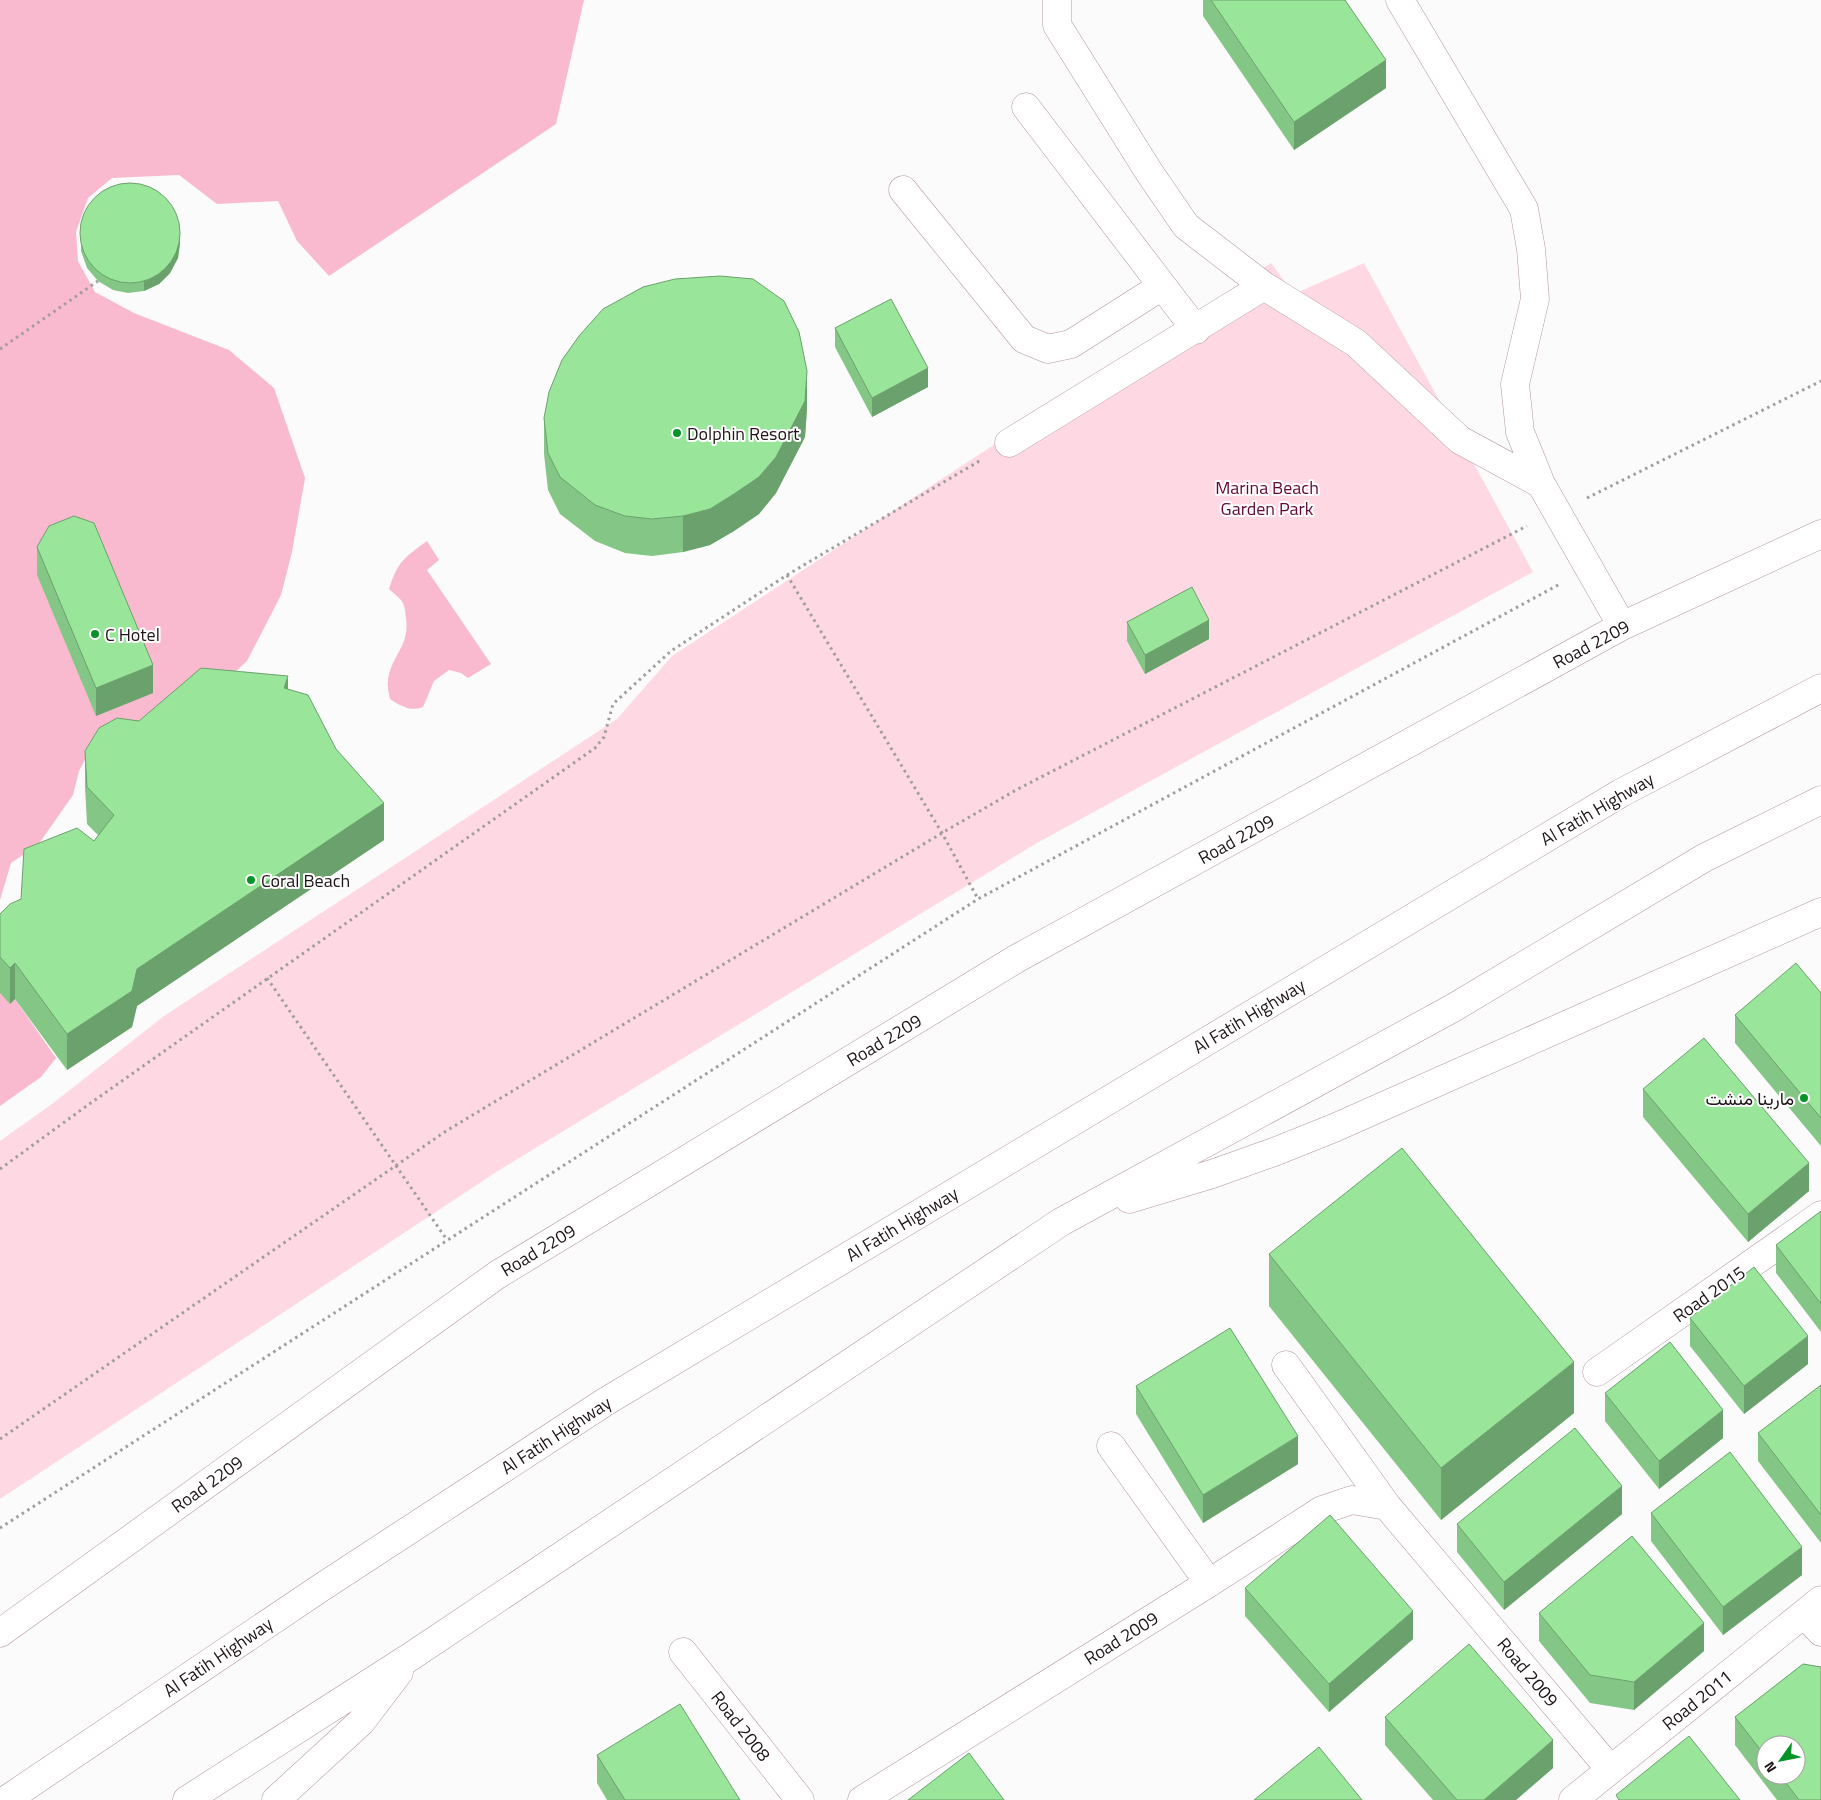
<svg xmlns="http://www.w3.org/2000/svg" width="1821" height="1800" font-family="'Titillium Web',Vazirmatn,sans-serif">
<rect width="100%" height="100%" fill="#fbfbfb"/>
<path fill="#fed9e4" d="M 1271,263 L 1294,294 L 1364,263 L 1533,572 L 1037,843 L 501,1169 L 0,1499 L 0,1141 L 52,1104 L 164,1016 L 617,719 L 672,656 Z"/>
<path fill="#f9bacf" d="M 0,0 L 584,0 L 556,124 L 329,276 L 297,241 L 278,201 L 217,204 L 179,175 L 112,178 L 88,198 L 76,232 L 78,261 L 95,292 L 134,313 L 229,350 L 274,388 L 305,478 L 292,552 L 281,595 L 247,661 L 224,682 L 150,725 L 91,749 L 79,771 L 73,795 L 38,845 L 11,863 L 0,900 Z
M 427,541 L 439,560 L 427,570 L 491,664 L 468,678 L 461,673 L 449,670 L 434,681 L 423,707 C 410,712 401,706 390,699 C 389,693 387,687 388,680 C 391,656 410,646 406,618 C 405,611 405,604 400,599 C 397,596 392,592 389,589 C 398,561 404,558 427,541 Z
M 0,993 L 15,999 L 56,1058 L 41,1077 L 0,1106 Z"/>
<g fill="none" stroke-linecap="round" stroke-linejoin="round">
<defs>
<path id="minor" d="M 1057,0 L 1057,25 L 1149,172 L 1186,226 L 1264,286 L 1356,343 L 1460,440 L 1541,484
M 1400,0 L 1524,209 L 1531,249 L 1535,299 L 1515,384 L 1520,432 L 1541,484 L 1622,626
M 1026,107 L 1196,330
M 903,190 L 1024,339 L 1048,349 L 1071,344 L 1162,286
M 1009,443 L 1264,286
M 1286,1365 L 1387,1506 L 1610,1769
M 1597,1372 L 1821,1215
M 1111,1446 L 1209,1583
M 1804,1614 L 1821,1632
M 0,1633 L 497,1275 L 1016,959 L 1622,626 L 1821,534
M 683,1652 L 800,1800
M 862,1800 L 1209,1583 L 1322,1510 L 1352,1500 L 1387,1506
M 1573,1800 L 1821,1600"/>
<path id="major" d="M 1129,1199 L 1212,1174 L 1274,1152 L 1334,1128 L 1821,912
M 6,1800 L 322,1587 L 605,1402 L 1621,793 L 1821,688
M 187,1800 L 410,1657 L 1061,1222 L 1453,1008 L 1704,858 L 1821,800
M 276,1800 L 361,1722 L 399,1672"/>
</defs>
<use href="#minor" stroke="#b2959e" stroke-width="29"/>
<use href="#major" stroke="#b2959e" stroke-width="29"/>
<path stroke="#a19d9e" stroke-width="3" stroke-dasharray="2.5 4" stroke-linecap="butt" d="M 0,349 L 98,281
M 1587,498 L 1821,381
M 787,575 L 942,833 L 978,899
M 267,978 L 447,1240
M 0,1169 L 92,1102 L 595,748 L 604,737 L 613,704 L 671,651 L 787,575 L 981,460
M 0,1439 L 446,1131 L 942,833 L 1016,790 L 1527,526
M 0,1528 L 978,899 L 1560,584"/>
<use href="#minor" stroke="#fff" stroke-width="28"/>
<use href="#major" stroke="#fff" stroke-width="28"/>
</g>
<path fill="#84c685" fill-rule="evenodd" d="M 1203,0 L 1345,0 L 1386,88 L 1294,150 L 1203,16 Z
M 81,225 L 180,243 L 178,258 L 170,273 L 159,284 L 144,291 L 128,293 L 113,290 L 98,281 L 87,268 L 81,251 Z
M 835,328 L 928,387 L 872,417 L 835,347 Z
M 807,408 L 805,437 L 776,493 L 759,514 L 734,531 L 710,545 L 683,552 L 652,556 L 625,553 L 595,541 L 560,514 L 548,490 L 544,454 L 544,418 Z
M 37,547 L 153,693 L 96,716 L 37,575 Z
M 1127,622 L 1209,639 L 1145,674 L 1127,641 Z
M 288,689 L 384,840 L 137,1006 L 132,1027 L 67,1070 L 15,999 L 10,1004 L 0,993 L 0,914 L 21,899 L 94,841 L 98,835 L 87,824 L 85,787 L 85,751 Z
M 1821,993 L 1821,1146 L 1735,1043 L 1735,1015 Z
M 1643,1089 L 1809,1191 L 1748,1242 L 1643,1117 Z
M 1821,1211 L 1821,1332 L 1776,1273 L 1776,1245 Z
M 1269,1254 L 1574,1413 L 1441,1520 L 1269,1306 Z
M 1690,1318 L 1808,1364 L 1744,1414 L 1690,1346 Z
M 1821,1385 L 1821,1543 L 1758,1461 L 1758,1433 Z
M 1136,1386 L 1298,1464 L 1203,1523 L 1136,1414 Z
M 1605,1393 L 1723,1438 L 1659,1489 L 1605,1421 Z
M 1651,1513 L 1802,1575 L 1723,1635 L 1651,1541 Z
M 1622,1514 L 1504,1610 L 1457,1552 L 1457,1524 Z
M 1245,1588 L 1413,1639 L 1329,1712 L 1245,1616 Z
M 1539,1613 L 1704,1651 L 1634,1710 L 1590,1703 L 1539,1641 Z
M 1803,1664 L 1821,1667 L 1821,1800 L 1777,1800 L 1735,1745 L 1735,1717 ZM 1766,1745 L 1796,1745 L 1796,1775 L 1766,1775 Z
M 1385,1717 L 1553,1768 L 1516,1800 L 1433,1800 L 1385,1745 Z
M 597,1755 L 740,1800 L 607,1800 L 597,1783 Z"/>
<path fill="#6ba16c" d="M 1386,60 L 1386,88 L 1294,150 L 1294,122 Z
M 180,234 L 180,243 L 178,258 L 170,273 L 159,284 L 144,291 L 144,281 Z
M 928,368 L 928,387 L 872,417 L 872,398 Z
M 807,371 L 807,408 L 805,437 L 776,493 L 759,514 L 734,531 L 710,545 L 683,552 L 683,516 Z
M 1209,620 L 1209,639 L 1145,674 L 1145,655 Z
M 153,665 L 153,693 L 96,716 L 96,688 Z
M 288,676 L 288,712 L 284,688 Z
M 384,803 L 384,840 L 137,1006 L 132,1027 L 67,1070 L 67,1034 L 137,969 Z
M 15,963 L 15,999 L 10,1004 L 10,968 Z
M 1809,1163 L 1809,1191 L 1748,1242 L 1748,1214 Z
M 1808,1336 L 1808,1364 L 1744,1414 L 1744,1386 Z
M 1574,1362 L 1574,1413 L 1441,1520 L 1441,1468 Z
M 1723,1410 L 1723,1438 L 1659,1489 L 1659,1461 Z
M 1298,1436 L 1298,1464 L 1203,1523 L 1203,1495 Z
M 1622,1486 L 1622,1514 L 1504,1610 L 1504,1582 Z
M 1802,1547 L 1802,1575 L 1723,1635 L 1723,1607 Z
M 1413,1611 L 1413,1639 L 1329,1712 L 1329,1684 Z
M 1704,1623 L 1704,1651 L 1634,1710 L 1634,1682 Z
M 1553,1740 L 1553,1768 L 1516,1800 L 1484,1800 Z"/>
<path fill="#99e69b" stroke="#6ba16c" d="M 1211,0 L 1345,0 L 1386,60 L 1294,122 Z
M80 233a50 50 0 1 1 100 0a50 50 0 1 1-100 0Z
M 720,276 L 753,279 L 784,301 L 799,332 L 807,371 L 805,401 L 776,457 L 759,477 L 734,494 L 710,509 L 683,516 L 652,519 L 625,516 L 595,505 L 560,477 L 548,453 L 544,418 L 549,392 L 562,360 L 579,336 L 603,309 L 643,287 L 675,279 Z
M 891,299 L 928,368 L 872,398 L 835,328 Z
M 74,516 L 94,523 L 153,665 L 96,688 L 37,547 L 49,526 Z
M 1192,587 L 1209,620 L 1145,655 L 1127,622 Z
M 201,668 L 288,676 L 284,688 L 308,695 L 336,749 L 384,803 L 137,969 L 132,991 L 67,1034 L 15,963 L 10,968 L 0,957 L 0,914 L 10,904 L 21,899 L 24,849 L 77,828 L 94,841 L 114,815 L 87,787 L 85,751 L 99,728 L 117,718 L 139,721 Z
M 1796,963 L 1821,993 L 1821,1118 L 1735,1015 Z
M 1704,1038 L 1809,1163 L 1748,1214 L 1643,1089 Z
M 1402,1148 L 1574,1362 L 1441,1468 L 1269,1254 Z
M 1821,1211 L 1821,1304 L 1776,1245 Z
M 1754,1267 L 1808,1336 L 1744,1386 L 1690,1318 Z
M 1230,1328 L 1298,1436 L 1203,1495 L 1136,1386 Z
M 1670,1342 L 1723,1410 L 1659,1461 L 1605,1393 Z
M 1821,1385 L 1821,1515 L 1758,1433 Z
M 1575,1428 L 1622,1486 L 1504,1582 L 1457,1524 Z
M 1730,1452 L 1802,1547 L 1723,1607 L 1651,1513 Z
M 1330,1515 L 1413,1611 L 1329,1684 L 1245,1588 Z
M 1632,1536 L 1704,1623 L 1634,1682 L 1590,1675 L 1539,1613 Z
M 1469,1644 L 1553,1740 L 1484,1800 L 1457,1800 L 1385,1717 Z
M 1803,1664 L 1821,1667 L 1821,1800 L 1799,1800 L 1780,1775 L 1796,1775 L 1796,1745 L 1766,1745 L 1766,1757 L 1735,1717 Z
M 680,1704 L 740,1800 L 625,1800 L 597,1755 Z
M 1689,1736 L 1740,1800 L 1619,1800 L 1616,1795 Z
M 1319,1747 L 1362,1800 L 1254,1800 Z
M 969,1753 L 1004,1800 L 908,1800 Z"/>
<g fill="#069327" stroke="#fff" stroke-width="2">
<circle cx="677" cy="433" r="5"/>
<circle cx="95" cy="634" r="5"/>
<circle cx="251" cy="880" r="5"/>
<circle cx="1804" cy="1098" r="5"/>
</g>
<g text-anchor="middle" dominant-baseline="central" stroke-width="4" stroke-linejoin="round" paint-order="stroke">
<g font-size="18" fill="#1f1417" stroke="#fff" text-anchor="start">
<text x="687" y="433">Dolphin Resort</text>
<text x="105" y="634">C Hotel</text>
<text x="261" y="880">Coral Beach</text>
<text x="1794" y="1098" text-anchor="end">مارينا منشت</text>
</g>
<g font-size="18" fill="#610635" stroke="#fff">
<text x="1267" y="487">Marina Beach<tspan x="1267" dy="21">Garden Park</tspan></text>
</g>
<g font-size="18" fill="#1f1417" stroke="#fff">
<text transform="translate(1591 644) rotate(-28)">Road 2209</text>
<text transform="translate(1597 809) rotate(-30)">Al Fatih Highway</text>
<text transform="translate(1236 839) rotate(-29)">Road 2209</text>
<text transform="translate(1249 1016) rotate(-31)">Al Fatih Highway</text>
<text transform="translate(884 1040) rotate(-31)">Road 2209</text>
<text transform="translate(902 1224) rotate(-31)">Al Fatih Highway</text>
<text transform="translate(538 1250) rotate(-31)">Road 2209</text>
<text transform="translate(1709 1294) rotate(-35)">Road 2015</text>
<text transform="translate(556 1435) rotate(-33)">Al Fatih Highway</text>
<text transform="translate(207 1484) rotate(-36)">Road 2209</text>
<text transform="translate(1121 1638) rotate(-32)">Road 2009</text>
<text transform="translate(218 1657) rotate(-34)">Al Fatih Highway</text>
<text transform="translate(1528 1672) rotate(50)">Road 2009</text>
<text transform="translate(1697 1700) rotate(-39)">Road 2011</text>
<text transform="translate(741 1726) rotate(52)">Road 2008</text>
</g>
</g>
<g transform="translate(1781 1760) rotate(237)"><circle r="24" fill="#ffffff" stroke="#a5a1a2"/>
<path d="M0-4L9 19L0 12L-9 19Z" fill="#069327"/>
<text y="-8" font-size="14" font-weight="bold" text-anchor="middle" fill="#1f1417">N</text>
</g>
</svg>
